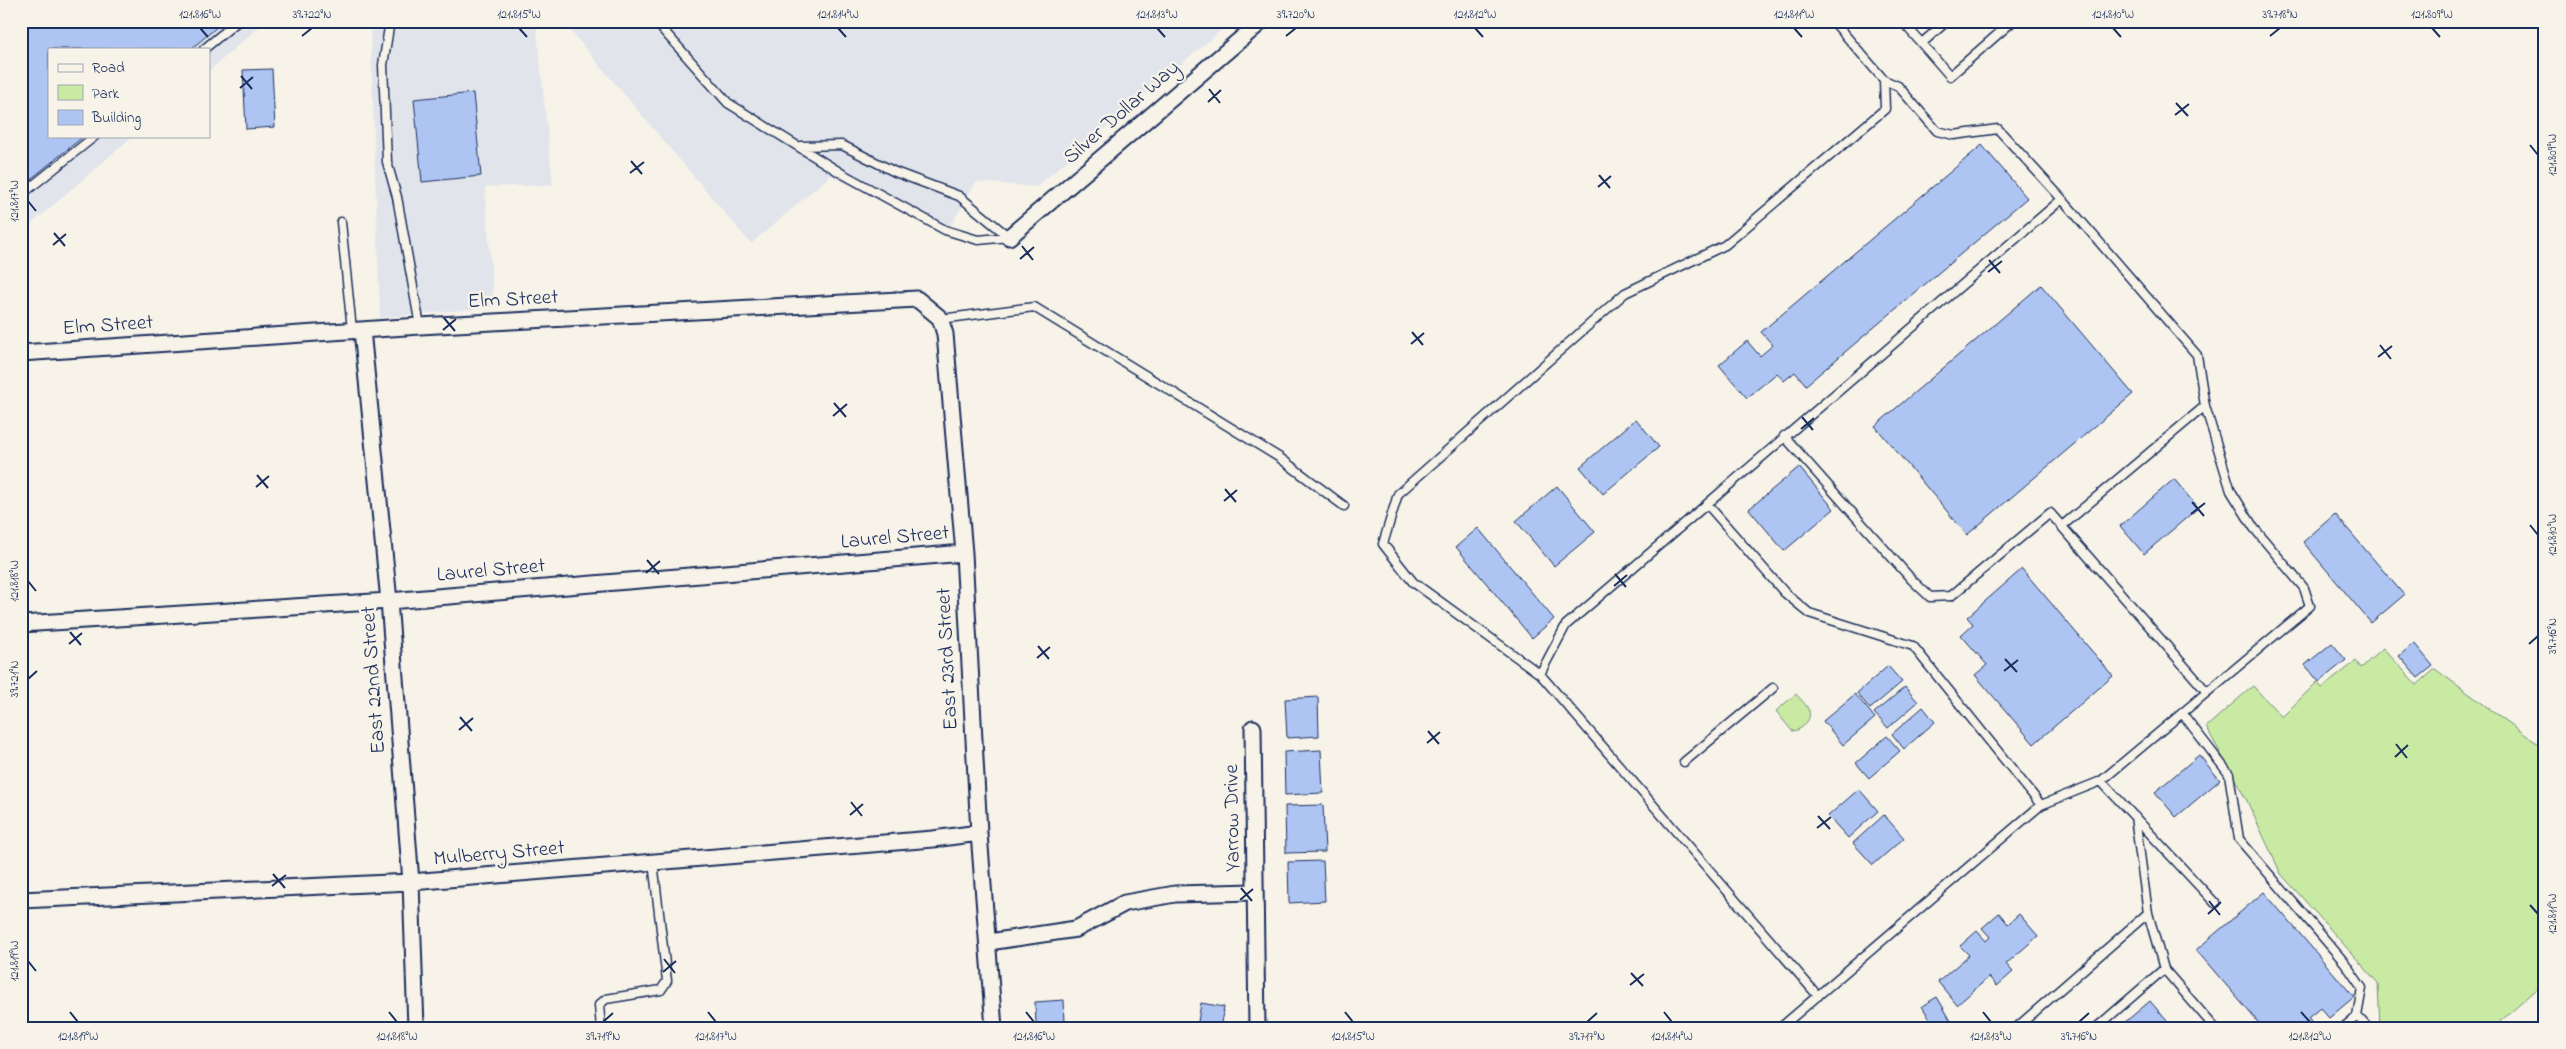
<svg xmlns="http://www.w3.org/2000/svg" width="2566" height="1049" font-family="'Indie Flower',sans-serif">
<rect width="100%" height="100%" fill="#f7f3e8"/>
<filter id="ink" filterUnits="userSpaceOnUse"><feTurbulence type="fractalNoise" baseFrequency=".02" numOctaves="2"/><feDisplacementMap in="SourceGraphic" scale="10" xChannelSelector="R" yChannelSelector="G"/><feConvolveMatrix kernelMatrix="1 2 1 2 8 2 1 2 1" color-interpolation-filters="sRGB"/></filter>
<g filter="url(#ink)">
<path fill="#e1e5eb" d="M 21,21 L 266,21 L 209,71 L 209,49 L 49,49 L 49,136 L 133,136 L 21,233 Z
M 370,21 L 536,21 L 553,185 L 485,187 L 494,307 L 380,318 Z
M 562,21 L 1232,21 L 1036,187 L 976,182 L 945,236 L 831,175 L 751,244 Z"/>
<path fill="#c9eaa2" stroke="#728c80" d="M 2383,648 L 2417,685 L 2435,669 L 2545,749 L 2545,982 L 2493,1028 L 2380,1028 L 2378,983 L 2281,874 L 2247,801 L 2206,727 L 2253,686 L 2282,717 L 2317,682 L 2322,688 L 2356,661 L 2361,668 Z
M 1796,694 C 1800,699 1807,705 1809,711 C 1812,720 1801,731 1792,731 L 1776,711 Z"/>
<path fill="#aec5f3" stroke="#1b2f5e" d="M 21,21 L 224,21 L 191,49 L 49,49 L 49,136 L 84,136 L 21,187 Z
M 272,69 L 275,127 L 246,129 L 243,70 Z
M 473,93 L 481,176 L 422,182 L 414,99 Z
M 1982,145 L 2027,198 L 1806,385 L 1795,372 L 1784,381 L 1777,373 L 1747,398 L 1719,365 L 1747,341 L 1760,356 L 1773,345 L 1761,332 Z
M 2041,285 L 2133,394 L 1967,535 L 1875,426 Z
M 1636,419 L 1659,447 L 1603,494 L 1580,467 Z
M 1799,467 L 1834,509 L 1784,551 L 1749,509 Z
M 2174,479 L 2198,508 L 2144,554 L 2120,526 Z
M 1557,486 L 1595,532 L 1554,566 L 1516,521 Z
M 2335,514 L 2404,595 L 2371,623 L 2303,542 Z
M 1478,528 L 1554,619 L 1532,638 L 1456,547 Z
M 2022,569 L 2113,676 L 2034,744 L 1975,675 L 1987,665 L 1961,635 L 1973,624 L 1967,617 Z
M 2332,643 L 2346,660 L 2319,682 L 2305,665 Z
M 2414,643 L 2433,666 L 2418,678 L 2399,656 Z
M 1888,666 L 1902,682 L 1870,709 L 1857,693 Z
M 1905,687 L 1918,702 L 1888,728 L 1874,713 Z
M 1855,694 L 1875,718 L 1843,745 L 1823,721 Z
M 1318,697 L 1319,736 L 1287,738 L 1285,699 Z
M 1923,707 L 1935,722 L 1904,749 L 1892,734 Z
M 1887,736 L 1900,751 L 1869,778 L 1856,763 Z
M 1321,750 L 1323,793 L 1285,795 L 1284,752 Z
M 2199,755 L 2220,780 L 2176,817 L 2155,792 Z
M 1859,789 L 1878,811 L 1848,838 L 1828,816 Z
M 1323,805 L 1325,852 L 1286,853 L 1285,806 Z
M 1884,815 L 1904,838 L 1873,865 L 1853,843 Z
M 1323,861 L 1325,901 L 1289,903 L 1288,862 Z
M 2264,892 L 2354,997 L 2329,1018 L 2320,1008 L 2308,1018 L 2315,1028 L 2263,1028 L 2196,950 Z
M 1999,913 L 2008,924 L 2019,914 L 2038,936 L 2006,964 L 2013,972 L 1997,986 L 1989,977 L 1957,1005 L 1938,982 L 1969,955 L 1960,946 L 1977,931 L 1986,941 L 1990,937 L 1982,928 Z
M 1937,997 L 1954,1026 L 1951,1028 L 1935,1028 L 1922,1006 Z
M 1064,1000 L 1065,1023 L 1036,1024 L 1035,1002 Z
M 2150,1001 L 2173,1028 L 2128,1028 L 2124,1023 Z
M 1201,1003 L 1224,1007 L 1221,1023 L 1231,1025 L 1231,1028 L 1197,1028 Z"/>
<g fill="none" stroke-linecap="round" stroke-linejoin="round">
<defs>
<path id="service" d="M 390,21 L 383,65 L 387,162 L 397,197 L 420,326
M 655,21 L 728,103 L 841,173 L 945,230 L 978,240 L 1009,237
M 1902,21 L 1950,76 L 2013,21
M 1922,43 L 1947,21
M 204,49 L 238,21
M 1884,80 L 1898,86 L 1937,131 L 1954,135 L 1998,129 L 2062,199
M 801,146 L 842,145 L 895,172 L 959,196 L 1009,237
M 21,195 L 95,136
M 341,222 L 352,330
M 941,319 L 1034,307 L 1280,458 L 1344,506
M 1784,436 L 1912,580 L 1930,597 L 1951,596 L 2050,513 L 2207,692
M 2062,526 L 2205,406
M 1540,674 L 1566,625 L 1707,504
M 2182,713 L 2229,774 L 2239,839 L 2345,963 L 2362,988 L 2357,1016
M 1684,762 L 1773,688
M 2101,781 L 2215,903
M 2135,817 L 2148,913 L 2164,969 L 2215,1028
M 1818,996 L 1540,674 L 1413,582 L 1383,544 L 1398,494 L 1625,293 L 1725,245 L 1885,109 L 1884,80 L 1833,21
M 601,1028 L 599,1005 L 606,999 L 661,990 L 667,981 L 653,862
M 1780,1028 L 2041,805 L 2101,781 L 2310,606 L 2304,588 L 2254,528 L 2231,491 L 2205,406 L 2197,355 L 2062,199 L 1707,504 L 1785,593 L 1809,613 L 1913,646 L 2041,805
M 2016,1028 L 2148,913
M 2096,1028 L 2164,969
M 2343,1028 L 2357,1016 L 2368,1028"/>
<path id="minor" d="M 1009,237 L 1262,21
M 362,330 L 389,601 L 411,882 L 416,1028
M 21,353 L 420,326 L 917,299 L 940,318 L 945,334 L 964,553 L 979,833 L 994,1028
M 21,624 L 389,601 L 964,553
M 1253,728 L 1257,1028
M 21,900 L 411,882 L 933,839 L 979,833
M 989,942 L 1076,929 L 1125,903 L 1175,894 L 1255,892"/>
</defs>
<use href="#service" stroke="#1b2f5e" stroke-width="11"/>
<use href="#minor" stroke="#1b2f5e" stroke-width="19"/>
<use href="#service" stroke="#f7f3e8" stroke-width="8"/>
<use href="#minor" stroke="#f7f3e8" stroke-width="15"/>
</g>
</g>
<path fill="none" stroke="#1b2f5e" stroke-width="2" d="M 200,28 L 208,37M 519,28 L 527,37M 838,28 L 846,37M 1157,28 L 1165,37M 1475,28 L 1483,37M 1794,28 L 1802,37M 2113,28 L 2121,37M 2432,28 L 2440,37M 302,36 L 312,28M 1286,36 L 1296,28M 2270,36 L 2280,28M 241,76 L 252,89M 240,88 L 253,77M 1209,89 L 1220,103M 1208,102 L 1221,90M 2176,103 L 2188,116M 2175,115 L 2189,104M 2530,145 L 2538,155M 631,161 L 642,174M 630,173 L 644,162M 1599,175 L 1610,188M 1598,187 L 1611,176M 28,201 L 36,211M 54,233 L 65,246M 53,245 L 66,234M 1022,246 L 1033,260M 1020,259 L 1034,247M 1989,260 L 2000,273M 1988,272 L 2002,261M 444,318 L 455,331M 443,330 L 456,319M 1412,332 L 1423,345M 1411,344 L 1424,333M 2380,345 L 2391,359M 2378,357 L 2392,346M 834,403 L 846,417M 833,416 L 847,404M 1802,417 L 1813,430M 1801,429 L 1814,418M 257,475 L 268,488M 256,487 L 269,476M 1225,489 L 1236,502M 1224,501 L 1237,490M 2192,502 L 2204,516M 2191,514 L 2205,503M 2530,525 L 2538,535M 647,560 L 659,574M 646,573 L 660,561M 1615,574 L 1626,587M 28,581 L 36,591M 1614,586 L 1627,575M 70,632 L 81,645M 69,644 L 82,633M 2529,644 L 2538,636M 1038,646 L 1049,659M 1037,658 L 1050,647M 2005,659 L 2017,672M 2004,671 L 2018,660M 28,679 L 37,671M 460,717 L 472,731M 459,730 L 473,718M 1428,731 L 1439,744M 1427,743 L 1440,732M 2396,744 L 2407,758M 2395,757 L 2408,745M 851,802 L 862,816M 850,815 L 863,804M 1818,816 L 1830,829M 1817,828 L 1831,817M 273,874 L 285,888M 272,886 L 286,875M 1241,888 L 1252,901M 1240,900 L 1253,889M 2209,901 L 2220,915M 2530,905 L 2538,914M 2208,914 L 2221,902M 664,959 L 675,973M 28,961 L 36,971M 663,972 L 676,961M 1631,973 L 1643,986M 1630,985 L 1644,974M 70,1012 L 78,1022M 389,1012 L 397,1022M 708,1012 L 716,1022M 1026,1012 L 1034,1022M 1345,1012 L 1353,1022M 1664,1012 L 1672,1022M 1983,1012 L 1991,1022M 2301,1012 L 2310,1022M 603,1022 L 613,1013M 1587,1022 L 1597,1013M 2079,1022 L 2089,1013"/>
<g text-anchor="middle" dominant-baseline="central" stroke-width="4.5" stroke-linejoin="round" paint-order="stroke">
<g font-size="21" fill="#1b2f5e" stroke="#f7f3e8">
<text transform="translate(1122 113) rotate(-41)">Silver Dollar Way</text>
<text transform="translate(513 300) rotate(-3)">Elm Street</text>
<text transform="translate(108 326) rotate(-4)">Elm Street</text>
<text transform="translate(895 538) rotate(-5)">Laurel Street</text>
<text transform="translate(491 571) rotate(-5)">Laurel Street</text>
<text transform="translate(948 659) rotate(-93)">East 23rd Street</text>
<text transform="translate(374 680) rotate(-94)">East 22nd Street</text>
<text transform="translate(1233 818) rotate(-91)">Yarrow Drive</text>
<text transform="translate(499 854) rotate(-5)">Mulberry Street</text>
</g>
</g>
<rect width="2566" height="1049" fill="none" stroke="#f7f3e8" stroke-width="55"/>
<rect x="48" y="48" width="162" height="90" fill="#f7f3e8" stroke="#9fa5b1"/>
<rect x="58" y="64" width="25" height="8" fill="#f7f3e8" stroke="#9fa5b1"/>
<text x="92" y="72" font-size="15" fill="#1b2f5e">Road</text>
<rect x="58" y="85" width="25" height="15" fill="#c9eaa2" stroke="#9fa5b1"/>
<text x="92" y="98" font-size="15" fill="#1b2f5e">Park</text>
<rect x="58" y="110" width="25" height="15" fill="#aec5f3" stroke="#9fa5b1"/>
<text x="92" y="122" font-size="15" fill="#1b2f5e">Building</text>
<rect x="28" y="28" width="2510" height="994" fill="none" stroke="#1b2f5e" stroke-width="2"/>
<g font-size="12" text-anchor="middle" fill="#1b2f5e">
<text x="200" y="18">121.816°W</text>
<text x="312" y="18">39.722°N</text>
<text x="519" y="18">121.815°W</text>
<text x="838" y="18">121.814°W</text>
<text x="1157" y="18">121.813°W</text>
<text x="1296" y="18">39.720°N</text>
<text x="1475" y="18">121.812°W</text>
<text x="1794" y="18">121.811°W</text>
<text x="2113" y="18">121.810°W</text>
<text x="2280" y="18">39.718°N</text>
<text x="2432" y="18">121.809°W</text>
<text transform="translate(2552 155) rotate(-90)" y="4">121.809°W</text>
<text transform="translate(14 201) rotate(-90)" y="4">121.817°W</text>
<text transform="translate(2552 535) rotate(-90)" y="4">121.810°W</text>
<text transform="translate(14 581) rotate(-90)" y="4">121.818°W</text>
<text transform="translate(2552 636) rotate(-90)" y="4">39.716°N</text>
<text transform="translate(14 679) rotate(-90)" y="4">39.721°N</text>
<text transform="translate(2552 914) rotate(-90)" y="4">121.811°W</text>
<text transform="translate(14 961) rotate(-90)" y="4">121.819°W</text>
<text x="78" y="1040">121.819°W</text>
<text x="397" y="1040">121.818°W</text>
<text x="603" y="1040">39.719°N</text>
<text x="716" y="1040">121.817°W</text>
<text x="1034" y="1040">121.816°W</text>
<text x="1353" y="1040">121.815°W</text>
<text x="1587" y="1040">39.717°N</text>
<text x="1672" y="1040">121.814°W</text>
<text x="1991" y="1040">121.813°W</text>
<text x="2079" y="1040">39.716°N</text>
<text x="2310" y="1040">121.812°W</text>
</g>
</svg>
